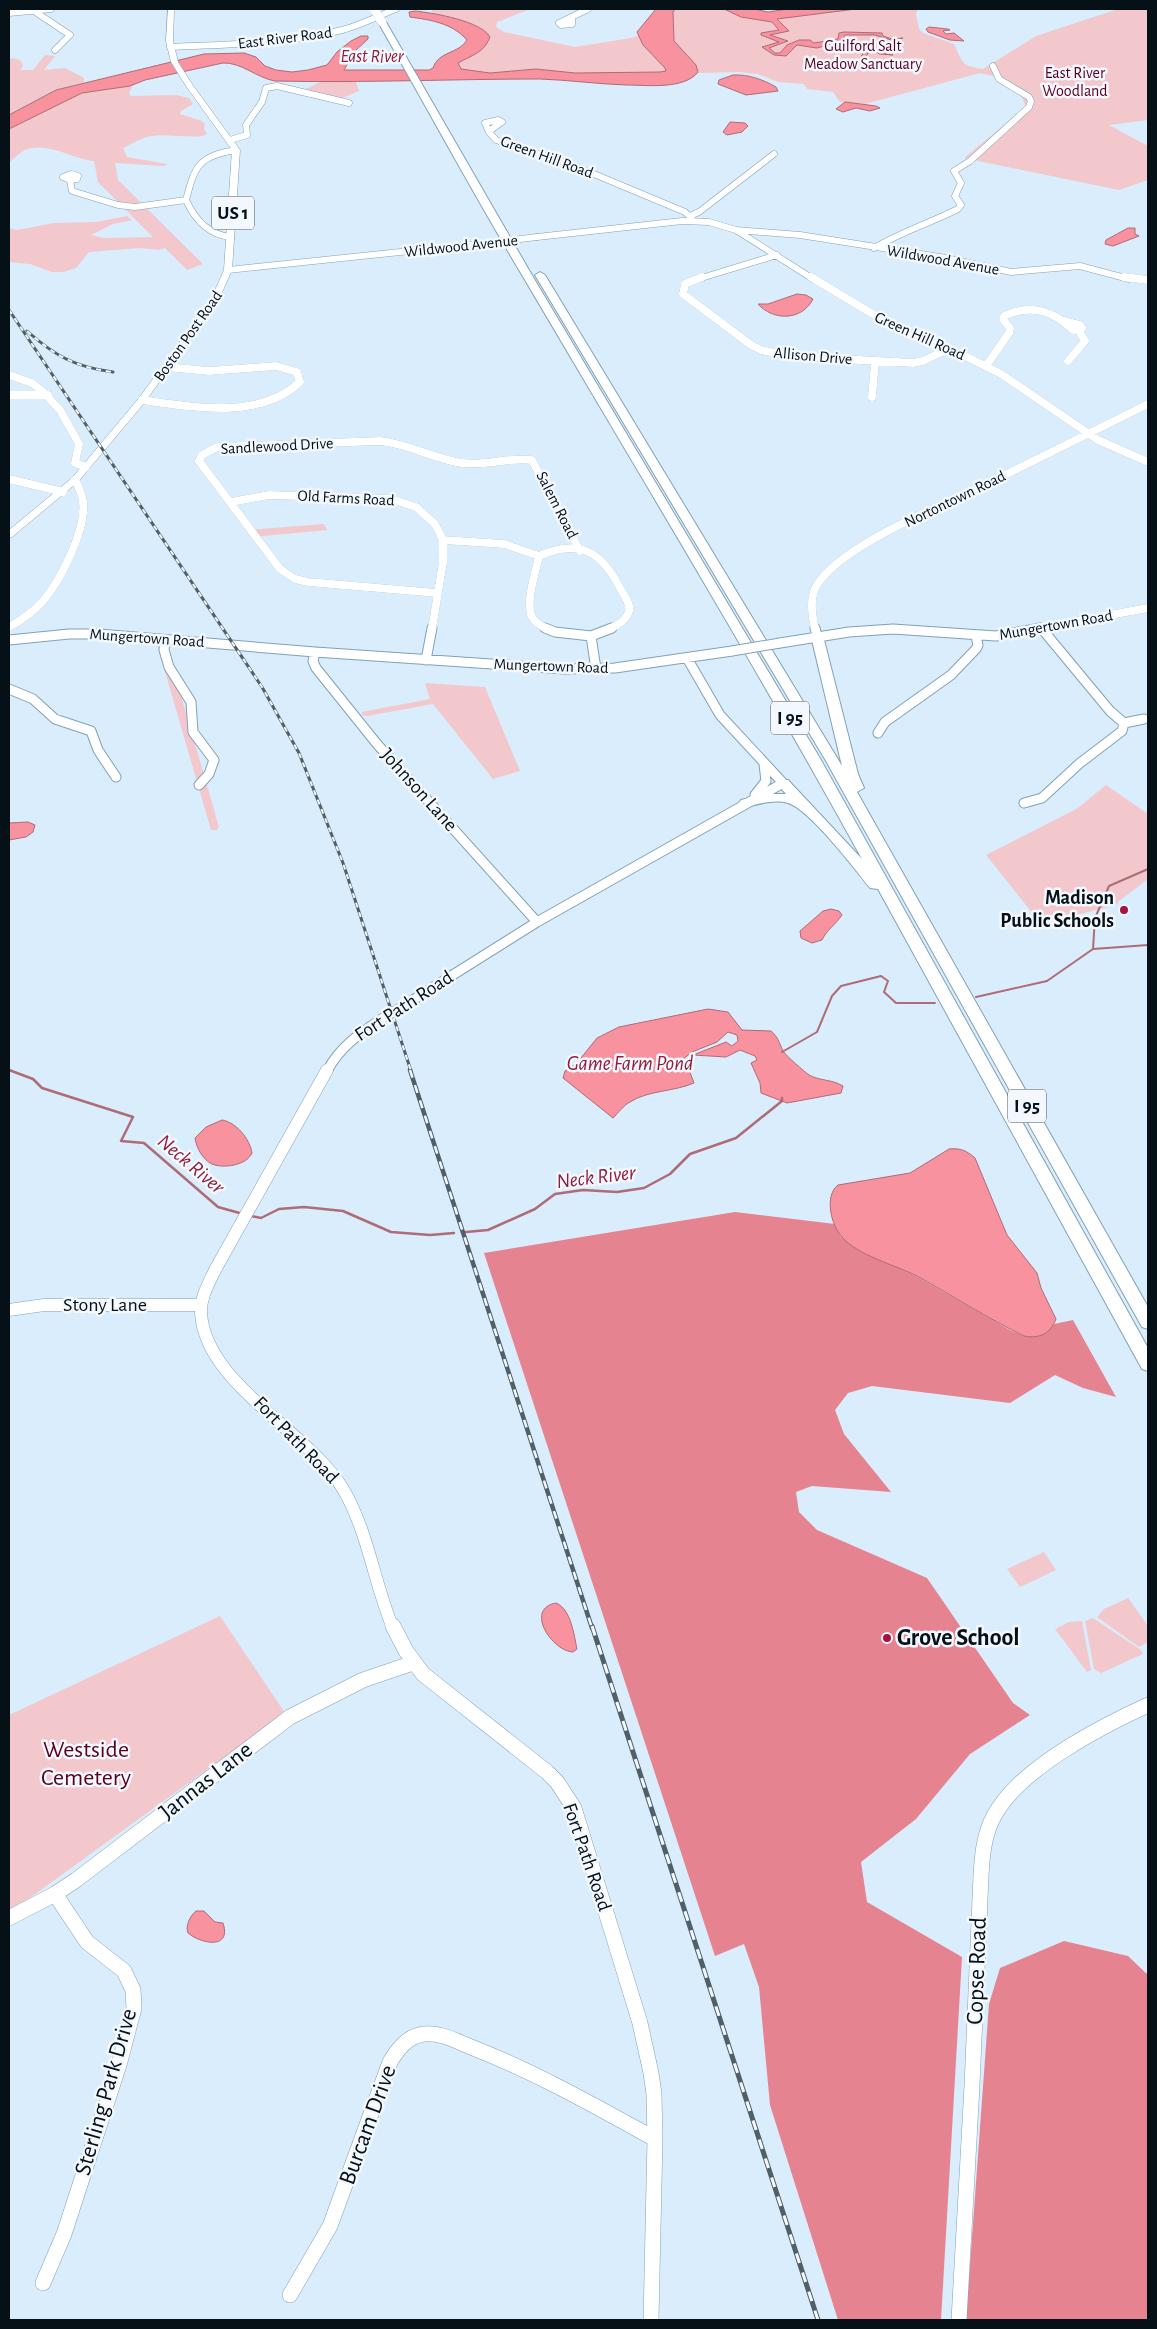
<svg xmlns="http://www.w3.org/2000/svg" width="1157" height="2329" font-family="'Alegreya Sans',sans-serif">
<rect width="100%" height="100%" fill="#d9edfc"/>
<path fill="#f2c8cc" d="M 434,9 L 530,9 L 497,22 L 496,27 L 504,32 L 575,47 L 631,38 L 674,24 L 673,12 L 675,9 L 724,9 L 758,20 L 856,9 L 918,9 L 916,14 L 919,29 L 923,33 L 954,44 C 963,62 960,66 983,69 L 1036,36 L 1118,9 L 1148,9 L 1148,120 L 1109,125 L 1148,146 L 1148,180 L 1119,190 L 964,158 L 1026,107 L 1021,94 L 993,76 L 980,73 L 865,104 L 840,102 L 833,92 L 807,89 L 804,84 L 778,82 L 758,74 L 739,72 L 698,73 C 679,97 575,77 544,76 C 513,75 481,76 449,76 L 475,37 L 426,18 Z
M 45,55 L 55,56 L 44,70 L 65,68 L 84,78 L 84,82 L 56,90 L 9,115 L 9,58 C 15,59 22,58 23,66 L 20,70 L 33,70 Z
M 320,82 L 356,82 L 359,91 L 335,101 L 300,92 Z
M 130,86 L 132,87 L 129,93 L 131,96 L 176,95 L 189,98 L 193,104 L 181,111 L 180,114 L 202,121 L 205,124 L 204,129 L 207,134 C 198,140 167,133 152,136 C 142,137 132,144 123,148 L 127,157 L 167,164 L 164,166 L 115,163 L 118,180 L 203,264 L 187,270 L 165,248 L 159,250 L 139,248 L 89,252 L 76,268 L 63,272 L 52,272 L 30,264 L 9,262 L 9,228 L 17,230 L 54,223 L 96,222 L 127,216 L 132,220 L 113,224 L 91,235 L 104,238 L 153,237 L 98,182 L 94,161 C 72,159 48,141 25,150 C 19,153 13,159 9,163 L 10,128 L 82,93 Z
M 324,524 L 327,530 L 252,537 L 246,530 Z
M 165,640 L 219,827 L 217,830 L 211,830 L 157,644 Z
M 425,683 L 485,687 L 520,771 L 493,779 L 433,704 L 367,716 L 362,715 L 362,712 L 430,699 Z
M 1106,785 L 1148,814 L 1148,879 L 1119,901 L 1116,905 L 1072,916 L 1057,915 L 1038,920 L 986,855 L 1078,808 Z
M 1044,1552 L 1056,1570 L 1020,1587 L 1007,1569 Z
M 1128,1598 L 1148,1626 L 1148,1642 L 1139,1647 L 1097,1617 L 1104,1609 Z
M 220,1616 L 285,1713 L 9,1913 L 9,1715 Z
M 1093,1618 L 1141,1650 L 1143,1654 L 1101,1673 L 1094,1669 L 1085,1621 Z
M 1082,1621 L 1091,1670 L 1087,1672 L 1055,1629 L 1069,1622 Z"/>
<path fill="#e68390" d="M 735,1212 L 835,1224 L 841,1237 L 854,1247 L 916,1276 L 1010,1330 L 1024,1336 L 1046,1333 L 1054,1324 L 1073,1320 L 1116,1397 L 1083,1388 L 1055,1375 L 1010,1403 L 872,1386 L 848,1393 L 835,1410 L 844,1434 L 891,1492 L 812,1486 L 796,1492 L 799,1512 L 817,1530 L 927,1578 L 1013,1703 L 1030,1715 L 970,1754 L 916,1819 L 861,1862 L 867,1902 L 962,1957 L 941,2320 L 838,2320 L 770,2105 L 759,1987 L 744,1944 L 715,1956 L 484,1253 Z
M 1064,1941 L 1128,1956 L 1148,1975 L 1148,2320 L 966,2320 L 989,2004 L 1000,1968 Z"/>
<path fill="#f8929f" stroke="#af6b76" d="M 656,9 L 675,9 L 673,12 L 674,41 L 696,65 L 698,72 C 684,90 647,85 626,85 C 597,84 569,80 540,79 C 452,79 363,83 275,81 C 257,78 241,62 223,63 L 145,80 L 130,86 L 82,93 L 9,129 L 9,115 L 56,90 L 204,54 L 244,53 L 256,57 L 265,66 L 276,70 L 292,72 L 308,70 L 327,65 L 337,52 L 351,41 L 361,36 L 368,36 L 368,39 L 355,51 L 344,70 L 429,70 L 433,68 C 438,51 459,54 467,40 C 452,23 431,20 410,17 L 409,12 L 415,11 C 434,13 481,21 490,37 C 484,53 472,55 458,63 L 461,69 L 490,73 L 536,69 L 575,73 L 660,72 L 666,71 L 665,68 L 643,45 L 637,32 Z
M 724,9 L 754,9 L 768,12 L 788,9 L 856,9 L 777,19 L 789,31 L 770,35 L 788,41 L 769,48 L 775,53 L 780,53 L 787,45 L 799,40 L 810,40 L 814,43 L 838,39 L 839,33 L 844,32 L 882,33 L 883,36 L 892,39 L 903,38 L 891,40 L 875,35 L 845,35 L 839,44 L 844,50 L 879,48 L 886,54 L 893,55 L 879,54 L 874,49 L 868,50 L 868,54 L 863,58 L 861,56 L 863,54 L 861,51 L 842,52 L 831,44 L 817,48 L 797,45 L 786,56 L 774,55 L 762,47 L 779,42 L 761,35 L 761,33 L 779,30 L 772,22 L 741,17 Z
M 929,27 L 948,29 L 950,30 L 943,31 L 946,34 L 954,33 L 964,41 L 950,40 L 928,32 L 926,29 Z
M 733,75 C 748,74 764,80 776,87 L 778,91 L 746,95 L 718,84 L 719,80 Z
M 845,102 L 876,106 L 880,108 L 870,111 L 856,108 L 843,112 L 836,109 Z
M 730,122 L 745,123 L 748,126 L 742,132 L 727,135 L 723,132 Z
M 1128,228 L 1135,228 L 1135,234 L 1139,236 L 1113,246 L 1105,244 L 1106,240 Z
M 797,294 L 806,295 L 813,299 C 802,321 773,321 758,304 L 768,304 Z
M 28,822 L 35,825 L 33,832 L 26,837 L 9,840 L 9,823 Z
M 831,909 L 839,911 L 842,915 C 836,924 826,931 822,940 L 812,943 L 801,938 L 800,931 L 823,911 Z
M 708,1009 L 728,1012 L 742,1030 L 771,1031 C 778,1037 779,1042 783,1051 C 785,1055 805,1072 809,1075 C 820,1081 831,1079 843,1086 L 841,1093 L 787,1103 L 761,1093 L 760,1083 L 751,1063 L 757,1060 L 755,1056 L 740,1050 L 726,1057 L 693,1055 L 726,1042 L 732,1046 L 738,1041 L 737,1035 L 728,1032 L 717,1042 L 692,1052 L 682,1060 L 689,1070 L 694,1083 C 673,1092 649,1090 630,1102 C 624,1105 618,1113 613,1118 L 563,1078 L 565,1071 L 577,1063 L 597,1038 L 619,1027 Z
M 222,1120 C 236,1122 250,1139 252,1153 C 247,1165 224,1169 212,1164 C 203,1160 196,1147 195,1138 L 206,1127 Z
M 949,1149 C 960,1148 966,1150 975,1158 L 1007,1235 L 1037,1273 L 1041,1288 L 1056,1319 C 1050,1334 1039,1339 1024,1336 C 987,1318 953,1296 917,1276 C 895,1265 857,1255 842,1237 C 831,1225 824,1196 838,1185 L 910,1173 Z
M 556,1603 C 571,1609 574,1635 577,1649 L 573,1652 C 552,1651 524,1609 556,1603 Z
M 196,1911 L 204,1911 L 215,1922 L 223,1923 C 232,1950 201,1944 188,1933 C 185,1926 190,1916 196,1911 Z"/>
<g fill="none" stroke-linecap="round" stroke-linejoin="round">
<path stroke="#af6b76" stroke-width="2" d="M 1093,949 L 1148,945
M 976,997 L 1047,981 L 1093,949 L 1095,918 L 1109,886 L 1148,869
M 782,1052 L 817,1032 L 832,996 L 841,986 L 881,976 L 888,981 L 884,992 L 896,1003 L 935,1003
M 9,1070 L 11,1071"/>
<path stroke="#af6b76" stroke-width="2.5" d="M 9,1070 L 33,1079 L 42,1088 L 133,1117 L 121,1141 L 144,1143 L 218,1207 L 243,1214
M 251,1216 L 261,1218 L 279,1209 L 304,1207 L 343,1211 L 391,1232 L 430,1235 L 454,1233
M 466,1232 L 488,1230 L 535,1209 L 555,1194 L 583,1190 L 617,1192 L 644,1188 L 670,1174 L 690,1154 L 736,1138 L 782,1101 L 782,1098"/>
<defs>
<path id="minor-far4" d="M 34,11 L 70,35 L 55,50
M 9,13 L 51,9
M 572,18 L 572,24 L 561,25 L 559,23 L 588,9
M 170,47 C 228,44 286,45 342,30 C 361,25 378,16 396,9
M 489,131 L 502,122 L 498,120 L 485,123 L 489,132 L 496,140 L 570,164 L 685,212 L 693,220
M 230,140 L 247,135 L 246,125 L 262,102 L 266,88 L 277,86 L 349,103
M 71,174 L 78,176 L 77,179 L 70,180 L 63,177 Z
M 70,180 L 72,191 L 118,205 L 135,207 L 186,200
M 690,216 L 699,212 L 774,154
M 736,230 L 800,235 L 946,258 L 1011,272 L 1080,266 L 1129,279
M 231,237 C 209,235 195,220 186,200 C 195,165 199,156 236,150
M 537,237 L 682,221 L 709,222 L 736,230 L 813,279
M 874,248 C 901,232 930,223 958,209 L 961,205 L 955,196 L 961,183 L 954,171 L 970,161 L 1029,107 L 1031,101 L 1029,97 L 999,79 L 993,66
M 228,270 L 496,242
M 698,279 L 777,255"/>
<path id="minor-far3" d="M 702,277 L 685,284 L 683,294 L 751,345 L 761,350 L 788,356 L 913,363 L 923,361 L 946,350
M 811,277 L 906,334 L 967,357 L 1001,374 L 1098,440 L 1148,462
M 1124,277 L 1148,280
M 1061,320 L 1080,325 L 1082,328 L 1073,330 Z
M 1068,361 L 1085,341 L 1078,329
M 986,366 L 1009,333 L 1010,328 L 1004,321 L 1004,316 C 1023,307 1043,308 1061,320
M 9,375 L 32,383 L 42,391 L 60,410 L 79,444 L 75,463 L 86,467
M 9,395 L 48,395
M 872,397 L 875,362
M 142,400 C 192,407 260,420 300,382 L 297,372 L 276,366 L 209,371 L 166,367
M 9,479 L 63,492
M 231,502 L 269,495 L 391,499 L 416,507 L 435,524 L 443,540 L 443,562 L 432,629
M 443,540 L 504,544 L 539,556
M 437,593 L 308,582 L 295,579 L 280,569 L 199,461 L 202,455 L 217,447 L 380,441 C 409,444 434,459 462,463 C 486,466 509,457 532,460 L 580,551
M 9,627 C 22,620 33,612 43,601 C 61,580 86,530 83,502 C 82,494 79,487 75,480
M 548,629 C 543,627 535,623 532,617 C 525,602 536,571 539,556 C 578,539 600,550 619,586 C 622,593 631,602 629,611 C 627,620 617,625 610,629
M 815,629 C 812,615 809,598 817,585 C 842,544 950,502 995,480 C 1046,455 1097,429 1148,404
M 1034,629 L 1148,608"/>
<path id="minor-far2" d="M 545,628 L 555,632 L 591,636
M 815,628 L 817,636
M 591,636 L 596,669
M 591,636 L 612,628
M 9,640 L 69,634 L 99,634 L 315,652 L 564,669 L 615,668 L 732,651
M 165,640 L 164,650 L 169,667 L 191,702 L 193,732 L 214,760 L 209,774 L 199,785
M 780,643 L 849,632 L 893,629 L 996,636 L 1041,628
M 315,652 L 313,661 L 316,668 L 377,744 L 537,922
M 426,660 L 432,628
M 9,689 L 33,699 L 55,719 L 91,731 L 98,750 L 116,777
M 1124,723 L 1144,719
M 878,733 L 885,722 L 951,675 L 976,649 L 978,645 L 976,636
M 755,795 L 766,781 L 764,764
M 1024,803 L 1042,798 L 1080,763 L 1122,731 L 1124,723 L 1110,711 L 1042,629
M 397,1010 L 537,922 L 783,783 L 720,715 L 687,658
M 327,1071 C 341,1045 362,1032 386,1016"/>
<path id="minor-far1" d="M 327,1070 L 215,1270 C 209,1283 200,1298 201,1313 C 205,1384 309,1432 343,1489 C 368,1531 374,1583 393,1628
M 9,1310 L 44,1305 L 201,1305"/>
<path id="minor" d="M 393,1626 L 406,1651 L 423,1674 L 547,1772 L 557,1782 L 574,1808 L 640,2023 L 651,2073 L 654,2094 L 655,2139 L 651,2320
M 9,1918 L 55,1894 L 76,1880 L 290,1717 L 363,1680 L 413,1663
M 43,2283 L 64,2234 L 119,2065 L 134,2008 L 133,1990 L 124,1971 L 87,1942 L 55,1894
M 290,2295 L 330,2226 L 390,2062 C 398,2049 407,2036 424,2034 C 440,2032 456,2041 471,2047 C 535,2072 595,2106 655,2139
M 959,2320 L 972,2086 L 981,1876 C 982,1856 984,1834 994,1816 C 1019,1769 1100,1727 1148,1705"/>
<path id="major" d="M 168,9 L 174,9 L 173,41 L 178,62 L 192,84 L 240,150 L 232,270 L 220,297 L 145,402 L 78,482 L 12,537 L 9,538 L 9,530 L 72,478 L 139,398 L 212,297 L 224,270 L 232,150 L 186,86 L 171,62 L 166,41 Z"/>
<path id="highway" d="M 379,20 L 386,22 L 533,277 L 821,760 L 1148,1348 L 1148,1371 L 1142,1369 L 878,889 L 870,888 C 854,868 810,810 788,803 C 774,799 759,804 746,807 L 739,803 L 741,800 L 767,794 L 786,794 L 776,783 L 778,780 L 788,780 L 862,859 C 754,663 638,472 525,280 C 474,195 427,108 378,22 Z
M 540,272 L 545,275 L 842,766 L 811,636 L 817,632 L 823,636 L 858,774 L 864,788 L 857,792 L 1148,1307 L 1148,1329 L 1142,1327 L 826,761 L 535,275 Z"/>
</defs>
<use href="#minor-far4" stroke="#81a1b7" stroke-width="7"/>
<use href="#minor-far3" stroke="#81a1b7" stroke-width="8"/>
<use href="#minor-far2" stroke="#81a1b7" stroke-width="11"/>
<use href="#minor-far1" stroke="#81a1b7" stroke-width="13"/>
<use href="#minor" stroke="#81a1b7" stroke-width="16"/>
<use href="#major" stroke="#81a1b7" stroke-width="1"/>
<use href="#highway" stroke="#81a1b7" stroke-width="2"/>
<use href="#minor-far4" stroke="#fff" stroke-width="6"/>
<use href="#minor-far3" stroke="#fff" stroke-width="8"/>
<use href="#minor-far2" stroke="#fff" stroke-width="9"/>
<use href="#minor-far1" stroke="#fff" stroke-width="12"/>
<use href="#minor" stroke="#fff" stroke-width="15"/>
<use href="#major" fill="#fff" fill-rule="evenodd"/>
<use href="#highway" fill="#fff" fill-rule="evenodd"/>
<defs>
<path id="rail-far2" d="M 9,310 L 262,687 L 299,753 L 343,863 L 411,1071
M 27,331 C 55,356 75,367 113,372"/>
<path id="rail-far1" d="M 410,1070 L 592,1628"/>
<path id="rail" d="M 592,1626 L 818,2320"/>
</defs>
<use href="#rail-far2" stroke="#515f69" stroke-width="3"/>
<use href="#rail-far1" stroke="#515f69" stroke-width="4.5"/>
<use href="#rail" stroke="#515f69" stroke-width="5"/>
<use href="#rail-far2" stroke="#f2f8fd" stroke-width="2" stroke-dasharray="5" stroke-linecap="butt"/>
<use href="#rail-far1" stroke="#f2f8fd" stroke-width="2.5" stroke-dasharray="8" stroke-linecap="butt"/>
<use href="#rail" stroke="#f2f8fd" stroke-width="3" stroke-dasharray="10" stroke-linecap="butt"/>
<defs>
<path id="minor-bridge-far1" d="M 496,242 L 537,237"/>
<path id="minor-bridge" d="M 732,651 L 780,643
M 386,1016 L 397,1010"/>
<path id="highway-bridge" d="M 374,9 L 382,22"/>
</defs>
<use href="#minor-bridge-far1" stroke="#81a1b7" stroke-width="7" stroke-linecap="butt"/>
<use href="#minor-bridge" stroke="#81a1b7" stroke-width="11" stroke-linecap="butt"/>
<use href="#highway-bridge" stroke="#81a1b7" stroke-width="9" stroke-linecap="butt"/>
<use href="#minor-bridge-far1" stroke="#fff" stroke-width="6"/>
<use href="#minor-bridge" stroke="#fff" stroke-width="9"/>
<use href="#highway-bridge" stroke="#fff" stroke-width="9"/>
</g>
<g fill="#a7103f" stroke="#f2f8fd" stroke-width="2">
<circle cx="1124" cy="910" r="5"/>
<circle cx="887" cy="1638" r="5"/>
</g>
<g text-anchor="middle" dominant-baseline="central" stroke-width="5" stroke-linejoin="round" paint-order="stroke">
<g font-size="16" fill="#051017" stroke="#f2f8fd">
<text transform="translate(285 38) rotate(-7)">East River Road</text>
<text transform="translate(547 157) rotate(20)">Green Hill Road</text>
<text transform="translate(461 246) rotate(-6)">Wildwood Avenue</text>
<text transform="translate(943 260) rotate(10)">Wildwood Avenue</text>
<text transform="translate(188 336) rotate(-55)">Boston Post Road</text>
<text transform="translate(920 336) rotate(24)">Green Hill Road</text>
<text transform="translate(813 356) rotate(5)">Allison Drive</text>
<text transform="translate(277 446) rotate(-3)">Sandlewood Drive</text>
<text transform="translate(346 498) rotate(3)">Old Farms Road</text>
<text transform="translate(955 499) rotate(-26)">Nortontown Road</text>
<text transform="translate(557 505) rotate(63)">Salem Road</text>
<text transform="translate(1056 625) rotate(-10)">Mungertown Road</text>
<text transform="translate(147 638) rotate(4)">Mungertown Road</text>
<text transform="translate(551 666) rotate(2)">Mungertown Road</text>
</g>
<g font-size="16" fill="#5b001d" stroke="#f2f8fd">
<text x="863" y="46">Guilford Salt<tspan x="863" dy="18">Meadow Sanctuary</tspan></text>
<text x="1075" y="73">East River<tspan x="1075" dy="18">Woodland</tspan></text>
</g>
<g font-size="18" font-style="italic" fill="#921c3a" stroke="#f2f8fd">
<text x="372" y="57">East River</text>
</g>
<g fill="#f2f8fd" stroke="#4c565c" stroke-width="1">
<rect x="212" y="196.5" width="42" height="33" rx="4"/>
<rect x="771" y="701.5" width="38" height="33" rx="4"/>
<rect x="1008" y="1089.5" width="38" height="33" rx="4"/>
</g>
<g font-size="19" font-weight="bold" fill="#051017">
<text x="233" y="213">US 1</text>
<text x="790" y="718">I 95</text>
<text x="1027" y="1106">I 95</text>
</g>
<g font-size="20" fill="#051017" stroke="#f2f8fd">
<text transform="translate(419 790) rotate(48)">Johnson Lane</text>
<text transform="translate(404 1006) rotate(-33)">Fort Path Road</text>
<text x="105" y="1305">Stony Lane</text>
<text transform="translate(296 1440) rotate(46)">Fort Path Road</text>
<text transform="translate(587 1857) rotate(71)">Fort Path Road</text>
</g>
<g font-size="20" font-weight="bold" fill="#051017" stroke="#f2f8fd" text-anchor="end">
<text x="1114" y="898">Madison<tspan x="1114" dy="23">Public Schools</tspan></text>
</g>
<g font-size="21" font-style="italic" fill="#921c3a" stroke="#f2f8fd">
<text x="630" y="1063">Game Farm Pond</text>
<text transform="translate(191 1164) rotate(40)">Neck River</text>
<text transform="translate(596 1177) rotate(-7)">Neck River</text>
</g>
<g font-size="24" font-weight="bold" fill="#051017" stroke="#f2f8fd" text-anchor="start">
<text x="897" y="1638">Grove School</text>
</g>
<g font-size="24" fill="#5b001d" stroke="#f2f8fd">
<text x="86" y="1750">Westside<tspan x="86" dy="28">Cemetery</tspan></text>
</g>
<g font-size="24" fill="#051017" stroke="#f2f8fd">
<text transform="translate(206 1781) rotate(-38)">Jannas Lane</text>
<text transform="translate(977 1971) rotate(-88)">Copse Road</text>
<text transform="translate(106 2092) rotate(-74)">Sterling Park Drive</text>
<text transform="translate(368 2125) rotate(-70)">Burcam Drive</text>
</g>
</g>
<rect width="1157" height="2329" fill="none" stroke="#051017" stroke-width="20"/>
</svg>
